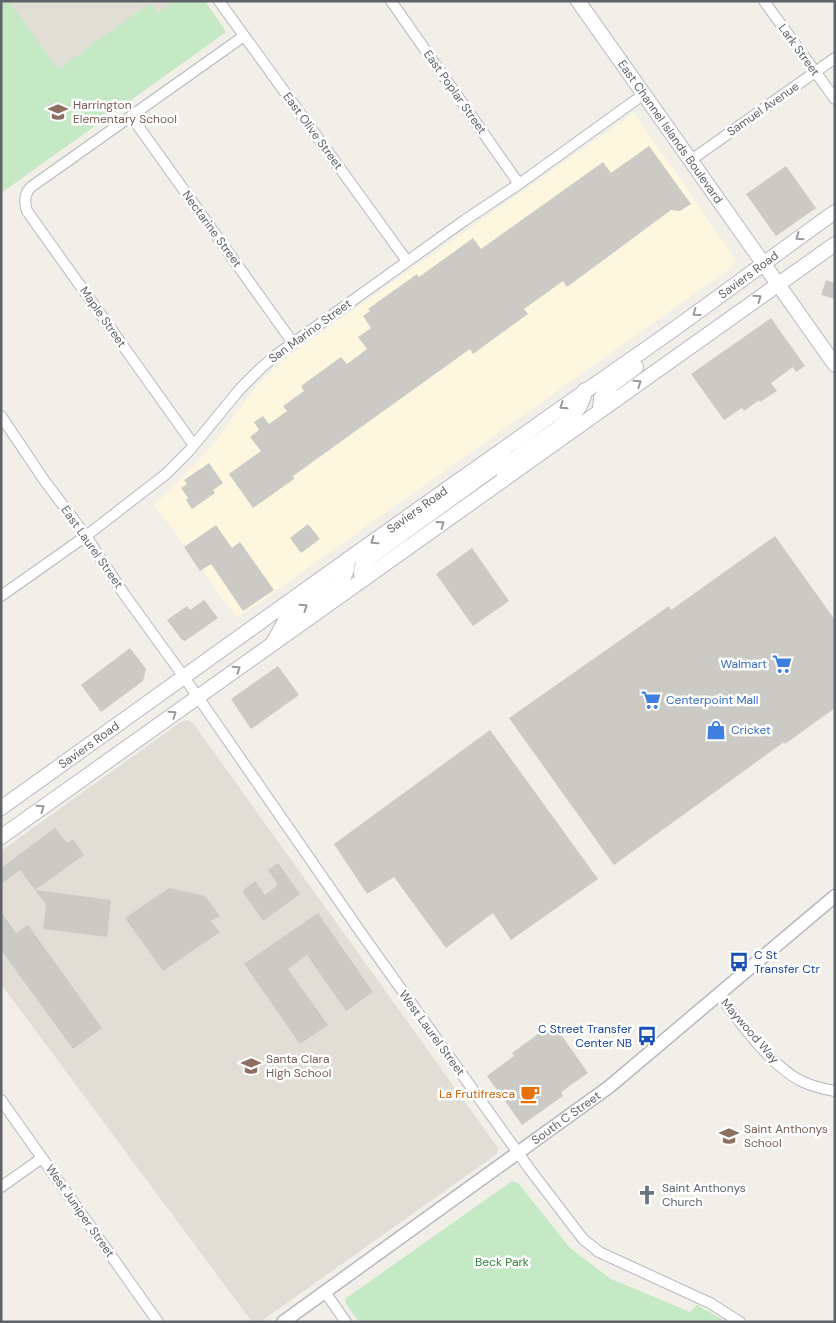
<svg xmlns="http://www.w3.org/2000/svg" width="836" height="1323" font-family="'DM Sans',sans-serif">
<rect width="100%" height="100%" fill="#f1efe8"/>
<path fill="#fef7e0" d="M 634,113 L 734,257 L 735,263 L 732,267 L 237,618 L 154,504 L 172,489 L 216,441 L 257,385 L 285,358 Z"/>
<path fill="#e1ded6" d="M 1,1 L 205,1 L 226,32 L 1,193 Z
M 188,720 L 193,723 L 498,1148 L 497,1154 L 260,1322 L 252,1322 L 1,984 L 1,851 L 182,721 Z"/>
<path fill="#c5e8c5" d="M 1,1 L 9,1 L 58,69 L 150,3 L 158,13 L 175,1 L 205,1 L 226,32 L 1,193 Z
M 512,1181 L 518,1183 L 570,1248 L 611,1279 L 690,1312 L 697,1305 L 727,1322 L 359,1322 L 345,1302 L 345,1299 Z"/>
<path fill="#cccac5" d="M 649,146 L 691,204 L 680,211 L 671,210 L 567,287 L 563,281 L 524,309 L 528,314 L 473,354 L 470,349 L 293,476 L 294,479 L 253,508 L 229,474 L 261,451 L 250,437 L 259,430 L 254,422 L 263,416 L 269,424 L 287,411 L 283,406 L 304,391 L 301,386 L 341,357 L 347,364 L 367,349 L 358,337 L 371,328 L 363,316 L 370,311 L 368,309 L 417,274 L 419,277 L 473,238 L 481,249 L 603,162 L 611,173 Z
M 786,166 L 816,208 L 776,236 L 746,194 Z
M 826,280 L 835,283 L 835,299 L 821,295 Z
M 771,318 L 805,366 L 796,372 L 793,367 L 771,383 L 777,391 L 760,402 L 759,400 L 744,411 L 742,408 L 724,420 L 691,374 Z
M 209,463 L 223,483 L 213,490 L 215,493 L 192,509 L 186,500 L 188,498 L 181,488 L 187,484 L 184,480 Z
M 308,524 L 320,539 L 301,553 L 290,538 Z
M 216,525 L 232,548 L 240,542 L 274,590 L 243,611 L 211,564 L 200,571 L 184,547 Z
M 775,536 L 835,620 L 835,708 L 785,744 L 784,742 L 614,865 L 509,718 L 669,606 L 671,610 Z
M 472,548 L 509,601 L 473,626 L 436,574 Z
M 204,600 L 218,618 L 185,641 L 182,640 L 167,620 L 187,606 L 190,610 Z
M 130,648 L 146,669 L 143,681 L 101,712 L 81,685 Z
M 278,666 L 299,695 L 251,729 L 231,699 Z
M 490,730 L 598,879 L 511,940 L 493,913 L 446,948 L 394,877 L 367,894 L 334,844 Z
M 55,828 L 67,843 L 73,839 L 84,855 L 35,890 L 111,900 L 107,937 L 43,929 L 46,905 L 20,870 L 1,884 L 1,868 Z
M 278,863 L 300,894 L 263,921 L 242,891 L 255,881 L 265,895 L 278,885 L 268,870 Z
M 169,888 L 205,896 L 220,916 L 211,921 L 220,932 L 163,971 L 125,918 Z
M 1,912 L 16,933 L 28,925 L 102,1028 L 73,1049 L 1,950 Z
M 318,913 L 373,992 L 346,1011 L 307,955 L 288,969 L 328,1025 L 300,1044 L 244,964 Z
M 553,1023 L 588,1073 L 561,1092 L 563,1096 L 522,1125 L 487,1076 L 514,1056 L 512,1053 Z"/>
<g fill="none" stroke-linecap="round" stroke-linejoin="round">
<defs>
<path id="minor" d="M 219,1 L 407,261
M 391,1 L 519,184
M 764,1 L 835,99
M 131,116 L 293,343
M 691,160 L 835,58
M 1,416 L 44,480 L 86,536 L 124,594 L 184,677 L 364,937 L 531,1171 L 583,1239 L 599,1252 L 710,1303 L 740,1322
M 193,444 L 27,211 C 24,202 24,194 31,187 L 244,36
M 1,596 L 86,536 L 166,474 L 189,451 L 240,389 L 262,367 L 275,356 L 465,220 L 519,184 L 644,94
M 719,995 C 740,1022 770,1065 801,1081 C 812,1086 823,1089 835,1091
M 1,1100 L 158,1322
M 1,1187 L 42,1158
M 325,1292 L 346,1322"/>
<g id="tertiary">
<path id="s1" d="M 283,1322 L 609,1087 L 835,896"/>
</g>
<g id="secondary">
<path id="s2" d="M 578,1 L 835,365"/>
<path d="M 600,410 L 601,398 L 613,384 L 636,367"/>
<path d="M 504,475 C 508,469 512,461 518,456 C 539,437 582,422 585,390"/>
<path d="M 364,579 L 361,573 L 362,566 L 369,558 L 495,467 L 505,449"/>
<path d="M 274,641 L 286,619 L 336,585 L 344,577 L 347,569 L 348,559"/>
<path id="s3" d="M 1,808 C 215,655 427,501 643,351 C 708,306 770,258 835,212"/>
<path d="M 1,837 L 835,244"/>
</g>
</defs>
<use href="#minor" stroke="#b5b8bc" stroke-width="12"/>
<use href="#tertiary" stroke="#b5b8bc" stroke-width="15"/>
<use href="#secondary" stroke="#b6babf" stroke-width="16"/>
<use href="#minor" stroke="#fff" stroke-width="10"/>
<use href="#tertiary" stroke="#fff" stroke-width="12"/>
<use href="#secondary" stroke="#fff" stroke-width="14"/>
</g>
<defs><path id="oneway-chevron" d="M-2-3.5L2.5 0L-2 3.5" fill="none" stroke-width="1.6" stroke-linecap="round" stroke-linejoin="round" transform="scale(1.25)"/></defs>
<g stroke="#979a9d">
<use href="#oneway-chevron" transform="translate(799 237) rotate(145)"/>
<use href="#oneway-chevron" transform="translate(758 298) rotate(-35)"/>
<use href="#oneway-chevron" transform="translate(696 313) rotate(144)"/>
<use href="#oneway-chevron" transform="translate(638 383) rotate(-35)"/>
<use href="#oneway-chevron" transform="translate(563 406) rotate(145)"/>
<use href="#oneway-chevron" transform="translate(441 524) rotate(-36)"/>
<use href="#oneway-chevron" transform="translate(374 541) rotate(145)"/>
<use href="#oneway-chevron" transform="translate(304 607) rotate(-35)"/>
<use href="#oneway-chevron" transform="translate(237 669) rotate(-35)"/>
<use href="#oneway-chevron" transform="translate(173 714) rotate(-35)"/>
<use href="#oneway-chevron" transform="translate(41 808) rotate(-35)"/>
</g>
<defs>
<symbol id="school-bare" viewBox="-9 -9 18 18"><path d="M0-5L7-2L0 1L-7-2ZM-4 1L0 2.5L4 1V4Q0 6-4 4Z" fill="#8d6e63" stroke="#fff" stroke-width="2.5" paint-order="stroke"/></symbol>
<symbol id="supermarket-bare" viewBox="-9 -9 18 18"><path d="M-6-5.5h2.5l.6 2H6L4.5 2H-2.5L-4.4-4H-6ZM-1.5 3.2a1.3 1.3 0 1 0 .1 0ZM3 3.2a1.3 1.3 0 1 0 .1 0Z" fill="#3f7fe0" stroke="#fff" stroke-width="2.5" paint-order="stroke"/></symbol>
<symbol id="shop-bare" viewBox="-9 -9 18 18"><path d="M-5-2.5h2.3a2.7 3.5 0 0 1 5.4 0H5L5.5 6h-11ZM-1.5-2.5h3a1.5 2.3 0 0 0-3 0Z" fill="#3f7fe0" stroke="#fff" stroke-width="2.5" paint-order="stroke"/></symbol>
<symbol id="bus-bare" viewBox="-9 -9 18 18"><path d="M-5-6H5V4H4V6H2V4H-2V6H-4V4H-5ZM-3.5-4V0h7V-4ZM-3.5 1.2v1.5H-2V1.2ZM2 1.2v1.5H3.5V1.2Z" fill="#1a4fb4" stroke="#fff" stroke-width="2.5" paint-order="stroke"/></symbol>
<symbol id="cafe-bare" viewBox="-9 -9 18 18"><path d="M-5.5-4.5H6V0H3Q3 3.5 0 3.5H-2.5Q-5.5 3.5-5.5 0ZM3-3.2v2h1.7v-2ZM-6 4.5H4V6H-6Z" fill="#e8710a" stroke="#fff" stroke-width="2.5" paint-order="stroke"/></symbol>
<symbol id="church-bare" viewBox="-9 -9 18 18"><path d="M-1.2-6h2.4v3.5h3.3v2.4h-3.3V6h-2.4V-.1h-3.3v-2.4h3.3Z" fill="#6b7280" stroke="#fff" stroke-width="2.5" paint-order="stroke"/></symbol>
</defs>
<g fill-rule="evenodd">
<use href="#school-bare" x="44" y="98" width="28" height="28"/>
<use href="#supermarket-bare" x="768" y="650" width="28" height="28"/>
<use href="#supermarket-bare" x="637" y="686" width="28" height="28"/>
<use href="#shop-bare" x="702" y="716" width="28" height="28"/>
<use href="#bus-bare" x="725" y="948" width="28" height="28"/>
<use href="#bus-bare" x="633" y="1022" width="28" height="28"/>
<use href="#school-bare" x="237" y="1052" width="28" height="28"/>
<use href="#cafe-bare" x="516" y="1080" width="28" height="28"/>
<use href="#school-bare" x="715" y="1122" width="28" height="28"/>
<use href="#church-bare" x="633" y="1181" width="28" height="28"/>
</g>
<g text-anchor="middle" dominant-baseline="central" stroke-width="5" stroke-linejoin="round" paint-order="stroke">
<g font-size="12" fill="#5f6368" stroke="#fff">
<text transform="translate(799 50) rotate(54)">Lark Street</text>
<text transform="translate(455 92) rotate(55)">East Poplar Street</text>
<text transform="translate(763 109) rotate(-35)">Samuel Avenue</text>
<text transform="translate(313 131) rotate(54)">East Olive Street</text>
<text stroke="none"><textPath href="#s2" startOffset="160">East Channel Islands Boulevard</textPath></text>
<text transform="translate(212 229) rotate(54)">Nectarine Street</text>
<text stroke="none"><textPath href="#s3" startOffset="918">Saviers Road</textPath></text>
<text transform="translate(103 317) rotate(55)">Maple Street</text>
<text transform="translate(310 331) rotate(-36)">San Marino Street</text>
<text stroke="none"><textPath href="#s3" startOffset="512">Saviers Road</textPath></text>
<text transform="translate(92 547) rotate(55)">East Laurel Street</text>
<text stroke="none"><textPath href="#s3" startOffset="108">Saviers Road</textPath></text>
<text transform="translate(750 1031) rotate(49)">Maywood Way</text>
<text transform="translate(432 1033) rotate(54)">West Laurel Street</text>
<text stroke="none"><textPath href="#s1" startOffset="349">South C Street</textPath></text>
<text transform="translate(80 1211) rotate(55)">West Juniper Street</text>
</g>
<g font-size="12" fill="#785e54" stroke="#fff" text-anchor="start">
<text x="73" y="105">Harrington<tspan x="73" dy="14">Elementary School</tspan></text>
<text x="266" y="1059">Santa Clara<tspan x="266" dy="14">High School</tspan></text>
<text x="744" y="1129">Saint Anthonys<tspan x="744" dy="14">School</tspan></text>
</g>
<g font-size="12" fill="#366cbe" stroke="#fff" text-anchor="start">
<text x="767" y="664" text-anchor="end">Walmart</text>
<text x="666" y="700">Centerpoint Mall</text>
<text x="731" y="730">Cricket</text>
</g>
<g font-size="12" fill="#164399" stroke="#fff" text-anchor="start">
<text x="754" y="955">C St<tspan x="754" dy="14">Transfer Ctr</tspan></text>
<text x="632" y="1029" text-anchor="end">C Street Transfer<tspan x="632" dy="14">Center NB</tspan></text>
</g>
<g font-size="12" fill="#c56008" stroke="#fff" text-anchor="end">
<text x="515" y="1094">La Frutifresca</text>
</g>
<g font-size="12" fill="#5b616d" stroke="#fff" text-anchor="start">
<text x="662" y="1188">Saint Anthonys<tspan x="662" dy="14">Church</tspan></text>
</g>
<g font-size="12" fill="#348238" stroke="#fff">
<text x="502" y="1262">Beck Park</text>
</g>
</g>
<rect width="836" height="1323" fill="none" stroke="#5f6368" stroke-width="5"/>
</svg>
